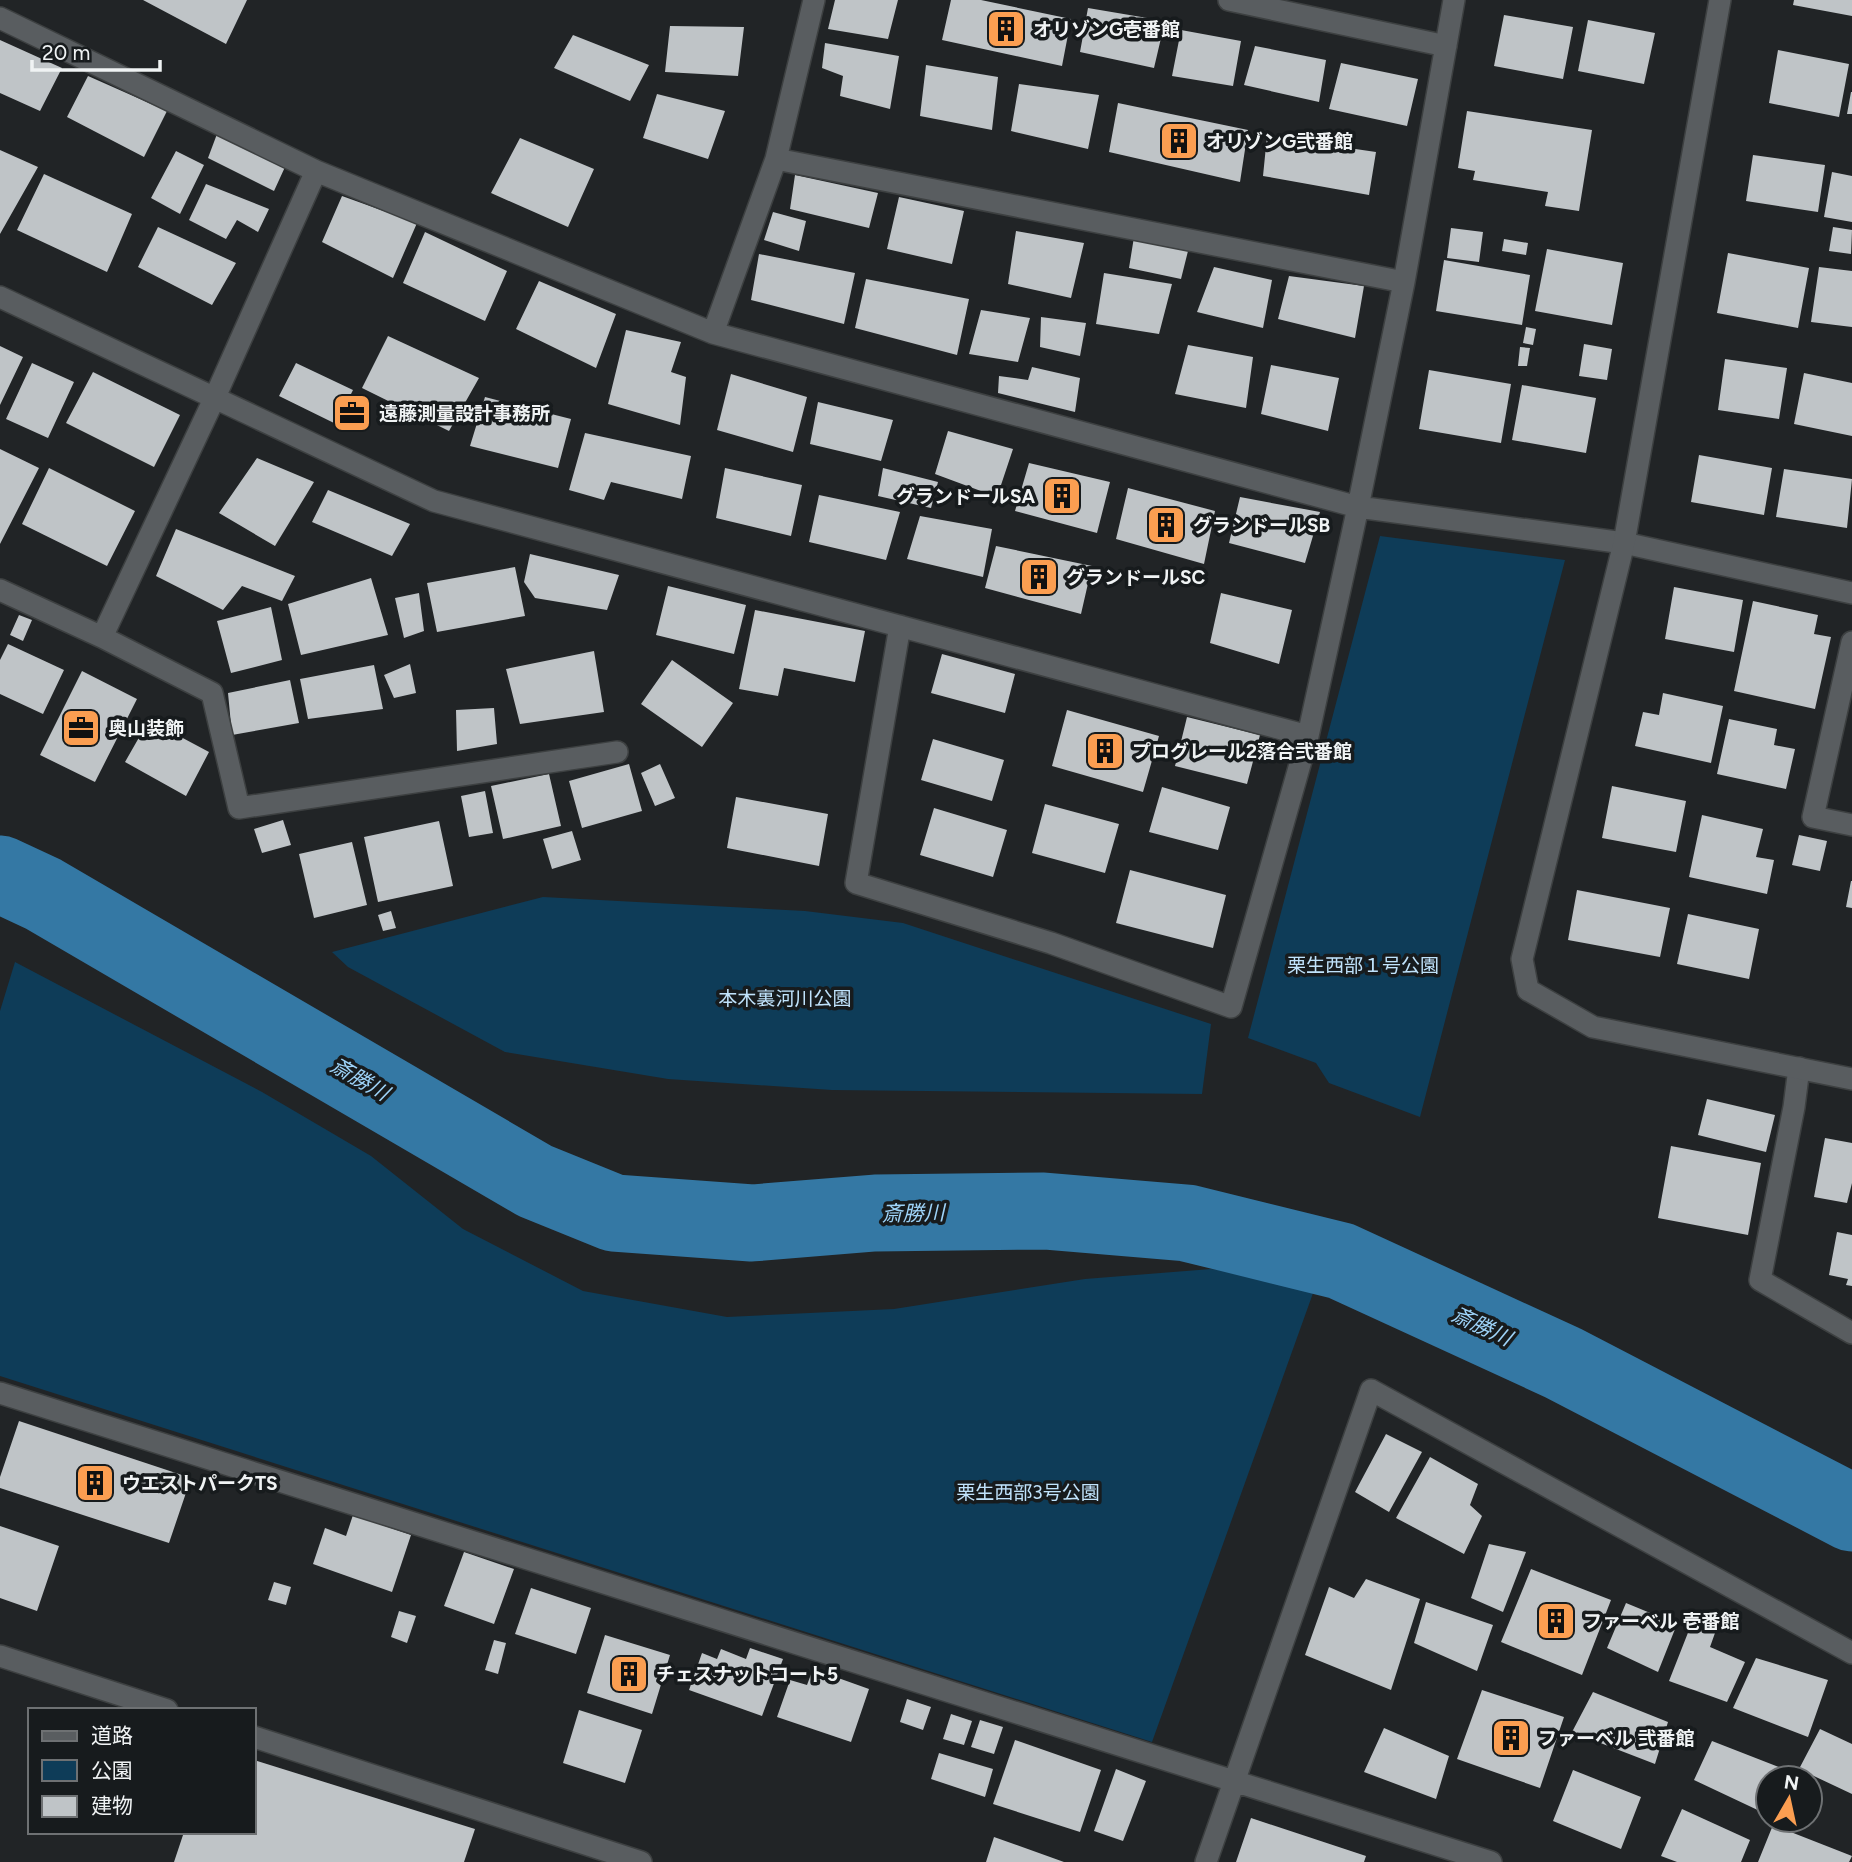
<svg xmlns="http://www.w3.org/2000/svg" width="1852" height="1862" font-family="Figtree,'Noto Sans JP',sans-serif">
<rect width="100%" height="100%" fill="#212426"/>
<path fill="#0e3c58" d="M 1380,536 L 1565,560 L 1420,1117 L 1329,1083 L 1316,1063 L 1248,1038 Z
M 543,897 L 805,911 L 903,923 L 1211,1024 L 1202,1094 L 832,1090 L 668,1079 L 505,1052 L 348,967 L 332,952 Z
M 15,962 L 262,1092 L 371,1156 L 463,1229 L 583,1291 L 727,1317 L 894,1309 L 1085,1279 L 1211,1269 L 1317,1282 L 1152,1742 L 0,1376 L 0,1011 Z"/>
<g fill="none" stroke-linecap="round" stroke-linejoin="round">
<path stroke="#3478a4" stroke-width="77" d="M 0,874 L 43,894 L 535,1181 L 614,1213 L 752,1223 L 875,1213 L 1044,1211 L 1187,1223 L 1341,1261 L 1563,1363 L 1852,1513"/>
</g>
<path fill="#bfc4c7" d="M 143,0 L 247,0 L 226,44 Z
M 835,0 L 898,0 L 888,39 L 828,29 Z
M 951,0 L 981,0 L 1071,19 L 1062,66 L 942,40 Z
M 1794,0 L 1852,0 L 1852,16 L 1793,5 Z
M 1088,8 L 1165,21 L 1154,68 L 1080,52 Z
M 1504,15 L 1573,27 L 1563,79 L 1494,66 Z
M 1588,20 L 1655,33 L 1644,84 L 1578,71 Z
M 670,26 L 744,27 L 738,76 L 665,72 Z
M 1181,30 L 1241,41 L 1233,86 L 1172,76 Z
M 573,35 L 649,65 L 630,101 L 554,68 Z
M 0,40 L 62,68 L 40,111 L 0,93 Z
M 825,43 L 899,56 L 890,109 L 840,96 L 843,76 L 822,68 Z
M 1255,46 L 1326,60 L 1319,102 L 1244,85 Z
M 1778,50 L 1849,64 L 1839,117 L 1769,103 Z
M 1341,63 L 1418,79 L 1407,126 L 1329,109 Z
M 926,65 L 998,77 L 992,130 L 920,116 Z
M 88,76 L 167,111 L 144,157 L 67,117 Z
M 1019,84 L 1099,95 L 1088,149 L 1011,131 Z
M 1851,92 L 1852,92 L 1852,114 L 1847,114 Z
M 657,94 L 725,111 L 708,159 L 643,138 Z
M 1118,103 L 1248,130 L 1240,182 L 1109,152 Z
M 1467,111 L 1592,130 L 1579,211 L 1545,206 L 1548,192 L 1473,180 L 1475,171 L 1458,168 Z
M 217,134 L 285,167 L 274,191 L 208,158 Z
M 1267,136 L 1376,152 L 1369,195 L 1263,176 Z
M 520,138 L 594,169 L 568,227 L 491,193 Z
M 0,150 L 38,167 L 0,234 Z
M 176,151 L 204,165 L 180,214 L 151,198 Z
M 1753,155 L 1825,165 L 1818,212 L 1746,201 Z
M 1832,172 L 1852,176 L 1852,222 L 1824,217 Z
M 44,174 L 132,214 L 107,272 L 17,230 Z
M 795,175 L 878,193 L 869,228 L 790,209 Z
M 206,184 L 269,209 L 258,232 L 237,220 L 226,239 L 189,220 Z
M 342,196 L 417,223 L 393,278 L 322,242 Z
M 899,197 L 964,211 L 952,264 L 887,249 Z
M 773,212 L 806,221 L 799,251 L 764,240 Z
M 158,227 L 236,263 L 212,305 L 138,267 Z
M 1833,227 L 1852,230 L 1851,254 L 1829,251 Z
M 1451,228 L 1483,232 L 1479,262 L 1447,258 Z
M 1016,231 L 1084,243 L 1071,298 L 1008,284 Z
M 425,232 L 507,271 L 485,321 L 403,283 Z
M 1134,237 L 1189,247 L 1181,279 L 1129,268 Z
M 1504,239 L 1528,243 L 1526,255 L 1502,251 Z
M 1547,249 L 1623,263 L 1612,325 L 1535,311 Z
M 1728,253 L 1809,268 L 1798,328 L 1717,313 Z
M 759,254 L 855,273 L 844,324 L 751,300 Z
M 1444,260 L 1530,275 L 1522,325 L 1436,311 Z
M 1214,267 L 1272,280 L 1263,328 L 1197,312 Z
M 1819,267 L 1852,271 L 1852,327 L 1811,322 Z
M 1104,273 L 1172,284 L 1159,334 L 1096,324 Z
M 1289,276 L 1364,286 L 1355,338 L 1278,319 Z
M 866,279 L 969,299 L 957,355 L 855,328 Z
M 539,281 L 616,314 L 596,368 L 516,329 Z
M 981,310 L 1030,318 L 1018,362 L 969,354 Z
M 1041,317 L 1086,323 L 1080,356 L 1040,347 Z
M 1526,327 L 1536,329 L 1533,345 L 1523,343 Z
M 626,330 L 681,342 L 671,372 L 686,377 L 680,425 L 608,404 Z
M 388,336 L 479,378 L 449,431 L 362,388 Z
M 1584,344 L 1612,349 L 1607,380 L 1579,376 Z
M 1188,345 L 1253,357 L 1246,408 L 1175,394 Z
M 0,346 L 23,357 L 0,405 Z
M 1520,347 L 1530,348 L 1527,366 L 1518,366 Z
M 1725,359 L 1787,368 L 1779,419 L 1718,410 Z
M 32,363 L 74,382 L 48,438 L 6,419 Z
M 296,363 L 353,390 L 336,424 L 279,396 Z
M 1271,365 L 1339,378 L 1328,431 L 1261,414 Z
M 1032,367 L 1080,378 L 1075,412 L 998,393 L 999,376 L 1028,380 Z
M 1429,370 L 1511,384 L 1501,443 L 1419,429 Z
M 93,372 L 180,415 L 154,467 L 66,423 Z
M 1804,373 L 1852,383 L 1852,436 L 1794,424 Z
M 731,374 L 807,397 L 793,452 L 717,430 Z
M 1522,385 L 1596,398 L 1586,453 L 1512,440 Z
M 485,397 L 571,419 L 558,468 L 470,446 Z
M 818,402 L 893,420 L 881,461 L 810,444 Z
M 948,431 L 1013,449 L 997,497 L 935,474 Z
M 585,433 L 691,456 L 682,499 L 611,482 L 604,500 L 569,490 Z
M 0,449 L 39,468 L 0,544 Z
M 1699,455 L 1772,468 L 1764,515 L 1691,502 Z
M 257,458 L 314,482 L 275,546 L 219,513 Z
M 1029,463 L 1110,482 L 1097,533 L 1015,511 Z
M 49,468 L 135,511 L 107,566 L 22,524 Z
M 725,468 L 802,485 L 791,536 L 716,518 Z
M 883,468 L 938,482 L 931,508 L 878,496 Z
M 1784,469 L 1852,479 L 1847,528 L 1776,517 Z
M 1128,488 L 1215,511 L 1204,564 L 1116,539 Z
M 328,490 L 410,524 L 392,556 L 312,522 Z
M 819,495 L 900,512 L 886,560 L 809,542 Z
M 1240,497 L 1320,512 L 1305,563 L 1229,543 Z
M 920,516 L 992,529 L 983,577 L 907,559 Z
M 176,529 L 295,576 L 282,601 L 242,586 L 223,610 L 156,576 Z
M 996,546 L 1092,566 L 1081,614 L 985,588 Z
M 530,554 L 619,575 L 607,610 L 535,598 L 524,582 Z
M 515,567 L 525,616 L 437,632 L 427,583 Z
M 371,578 L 388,635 L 301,655 L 288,604 Z
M 668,586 L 746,605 L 734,654 L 656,635 Z
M 1674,587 L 1743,600 L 1734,652 L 1665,639 Z
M 419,593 L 424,631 L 404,638 L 395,598 Z
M 1221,593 L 1292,610 L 1279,664 L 1210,643 Z
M 1753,601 L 1818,615 L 1814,634 L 1831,637 L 1815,709 L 1734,691 Z
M 271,607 L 282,660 L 231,673 L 217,621 Z
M 755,610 L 865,631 L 855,682 L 784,668 L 778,696 L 739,689 Z
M 19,615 L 32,620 L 23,641 L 10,635 Z
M 8,644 L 64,670 L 43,714 L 0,694 L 0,660 Z
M 594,651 L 604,712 L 520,724 L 506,669 Z
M 942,654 L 1015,674 L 1005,713 L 931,693 Z
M 672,660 L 733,703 L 702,747 L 641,704 Z
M 410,664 L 416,693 L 394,698 L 384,675 Z
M 374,665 L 383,709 L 308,719 L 300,679 Z
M 82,671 L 137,699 L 95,782 L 40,755 Z
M 290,680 L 299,723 L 232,735 L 228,693 Z
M 1663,693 L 1723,706 L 1711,763 L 1635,746 L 1643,712 L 1659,715 Z
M 494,708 L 497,744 L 457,751 L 456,710 Z
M 1067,710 L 1159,736 L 1143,792 L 1052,766 Z
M 1187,717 L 1260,735 L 1247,784 L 1175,766 Z
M 1729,719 L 1777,729 L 1774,745 L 1795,749 L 1786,789 L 1717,774 Z
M 149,720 L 209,752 L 186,796 L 125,762 Z
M 933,739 L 1004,760 L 992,801 L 921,780 Z
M 629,764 L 642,811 L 582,828 L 569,781 Z
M 660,764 L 675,798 L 655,806 L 641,773 Z
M 549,774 L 561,826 L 503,839 L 491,786 Z
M 1612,786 L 1686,801 L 1676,852 L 1602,838 Z
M 1162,787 L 1230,807 L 1218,850 L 1149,832 Z
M 485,791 L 493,833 L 469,837 L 461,796 Z
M 736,797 L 828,814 L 819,866 L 727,848 Z
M 1045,804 L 1119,824 L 1105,873 L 1032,853 Z
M 934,808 L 1007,830 L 993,877 L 920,855 Z
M 1702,815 L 1763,829 L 1756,857 L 1774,860 L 1767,894 L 1689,877 Z
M 283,820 L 291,845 L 262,853 L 254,829 Z
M 439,821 L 453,886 L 378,902 L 364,837 Z
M 572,831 L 581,860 L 552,869 L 543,839 Z
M 1799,835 L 1827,841 L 1820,871 L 1792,865 Z
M 352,842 L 367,905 L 314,918 L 299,854 Z
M 1130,870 L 1226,895 L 1213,948 L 1116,923 Z
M 1851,881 L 1852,881 L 1852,908 L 1846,907 Z
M 1577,890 L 1670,908 L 1660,957 L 1568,940 Z
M 391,911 L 396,928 L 383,931 L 378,915 Z
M 1688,914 L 1759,929 L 1749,979 L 1677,964 Z
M 1707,1099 L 1775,1115 L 1766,1152 L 1698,1135 Z
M 1825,1138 L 1852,1143 L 1852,1183 L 1847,1203 L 1814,1197 Z
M 1671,1146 L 1761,1163 L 1748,1235 L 1658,1218 Z
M 1837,1232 L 1852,1235 L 1852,1286 L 1846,1285 L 1848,1279 L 1829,1275 Z
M 19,1421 L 191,1478 L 169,1543 L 0,1488 L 0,1477 Z
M 1386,1434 L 1422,1452 L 1389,1512 L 1355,1492 Z
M 1430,1457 L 1478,1484 L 1470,1505 L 1482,1516 L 1464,1554 L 1396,1518 Z
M 353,1515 L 411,1535 L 392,1592 L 313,1564 L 325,1528 L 346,1536 Z
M 0,1526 L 59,1546 L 37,1611 L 0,1598 Z
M 1489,1544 L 1526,1552 L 1503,1612 L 1471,1598 Z
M 464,1552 L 514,1569 L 494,1624 L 444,1606 Z
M 1531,1569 L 1611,1600 L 1582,1675 L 1501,1642 Z
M 1366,1579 L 1420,1599 L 1391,1690 L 1305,1655 L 1329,1587 L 1354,1598 Z
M 274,1582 L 291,1587 L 286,1605 L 268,1600 Z
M 531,1588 L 591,1608 L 576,1654 L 515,1634 Z
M 1426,1602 L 1493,1625 L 1477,1671 L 1414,1643 Z
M 1626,1603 L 1677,1624 L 1658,1672 L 1607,1648 Z
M 399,1611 L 416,1616 L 407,1643 L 391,1637 Z
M 1691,1625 L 1715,1633 L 1710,1647 L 1745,1662 L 1727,1702 L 1669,1681 Z
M 605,1635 L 670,1655 L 652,1714 L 587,1693 Z
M 494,1640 L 506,1643 L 498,1674 L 485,1670 Z
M 750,1648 L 783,1659 L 762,1716 L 689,1690 L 702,1653 L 717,1659 L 721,1649 L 746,1659 Z
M 1756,1658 L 1828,1680 L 1808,1737 L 1733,1708 Z
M 813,1669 L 869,1689 L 851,1742 L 777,1717 L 790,1680 L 807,1685 Z
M 1482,1690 L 1564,1717 L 1540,1788 L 1457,1759 Z
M 1593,1692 L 1668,1722 L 1655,1764 L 1572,1732 Z
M 907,1699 L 931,1707 L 923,1730 L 900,1722 Z
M 579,1710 L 642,1730 L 625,1783 L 563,1763 Z
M 951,1714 L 972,1721 L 964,1745 L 943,1739 Z
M 980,1720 L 1003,1727 L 994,1754 L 971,1747 Z
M 1384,1728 L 1449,1756 L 1436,1799 L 1364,1772 Z
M 1820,1729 L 1852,1744 L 1852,1794 L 1799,1769 Z
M 1015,1740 L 1101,1770 L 1080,1832 L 993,1804 Z
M 1712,1741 L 1781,1768 L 1777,1778 L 1768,1778 L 1768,1801 L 1764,1813 L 1694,1780 Z
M 939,1753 L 993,1769 L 985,1797 L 931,1779 Z
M 254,1760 L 475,1829 L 464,1862 L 174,1862 L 184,1832 L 200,1835 L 201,1832 L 254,1832 Z
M 1116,1769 L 1146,1781 L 1123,1841 L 1094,1831 Z
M 1573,1770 L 1641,1797 L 1621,1849 L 1553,1821 Z
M 1682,1809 L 1750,1840 L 1741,1862 L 1677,1862 L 1661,1856 Z
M 1251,1818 L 1366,1856 L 1364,1862 L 1236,1862 Z
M 1773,1825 L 1852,1856 L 1849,1862 L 1758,1862 Z
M 994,1837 L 1064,1862 L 986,1862 Z"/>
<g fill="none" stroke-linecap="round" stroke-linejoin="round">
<defs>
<path id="minor" d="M 1229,0 L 1446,46
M 0,18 L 316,171 L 713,333 L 1358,507 L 1624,543 L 1852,593
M 776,159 L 1404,282
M 0,297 L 434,501 L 1308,736
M 713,333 L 776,159 L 814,0
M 0,590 L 102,637 L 212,693 L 239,808 L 617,752
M 900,626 L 856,883 L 1051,943 L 1231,1007 L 1308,736 L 1358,507 L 1404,282 L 1454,0
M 102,637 L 215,397 L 316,171
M 1852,642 L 1813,817 L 1852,825
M 1799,1068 L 1794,1107 L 1760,1280 L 1852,1333
M 0,1393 L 1491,1862
M 0,1656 L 167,1710
M 254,1737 L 641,1862
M 1206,1862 L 1371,1390 L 1852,1653"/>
<path id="tertiary" d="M 1720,0 L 1624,543 L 1522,959 L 1528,990 L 1593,1027 L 1852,1079"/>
</defs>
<use href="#minor" stroke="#3d4041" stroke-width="24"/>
<use href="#tertiary" stroke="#3d4041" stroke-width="24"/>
<use href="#minor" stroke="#595d60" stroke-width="21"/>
<use href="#tertiary" stroke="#595d60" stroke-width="21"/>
</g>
<defs>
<symbol id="building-square" viewBox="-11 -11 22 22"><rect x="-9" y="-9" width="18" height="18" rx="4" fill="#fb9e51" stroke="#171b1d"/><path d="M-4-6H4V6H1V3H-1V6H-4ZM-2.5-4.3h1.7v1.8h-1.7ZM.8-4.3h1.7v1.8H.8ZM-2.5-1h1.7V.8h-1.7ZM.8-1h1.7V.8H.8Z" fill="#111"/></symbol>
<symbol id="office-square" viewBox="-11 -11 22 22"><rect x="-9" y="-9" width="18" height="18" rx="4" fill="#fb9e51" stroke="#171b1d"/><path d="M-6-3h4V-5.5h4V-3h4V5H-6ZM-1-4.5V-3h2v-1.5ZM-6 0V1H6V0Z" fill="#111"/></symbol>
</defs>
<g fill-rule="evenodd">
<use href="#building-square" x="984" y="7" width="44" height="44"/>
<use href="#building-square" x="1157" y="119" width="44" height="44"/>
<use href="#office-square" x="330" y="391" width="44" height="44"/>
<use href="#building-square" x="1040" y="474" width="44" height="44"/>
<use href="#building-square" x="1144" y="503" width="44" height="44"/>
<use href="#building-square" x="1017" y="555" width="44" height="44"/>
<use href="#office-square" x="59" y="706" width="44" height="44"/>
<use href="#building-square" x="1083" y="729" width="44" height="44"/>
<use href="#building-square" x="73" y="1461" width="44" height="44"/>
<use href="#building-square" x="1534" y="1599" width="44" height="44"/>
<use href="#building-square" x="607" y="1652" width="44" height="44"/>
<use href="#building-square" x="1489" y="1716" width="44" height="44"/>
</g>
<g text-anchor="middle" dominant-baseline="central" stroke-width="7" stroke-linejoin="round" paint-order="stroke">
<g font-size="19" font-weight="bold" fill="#f0f3f4" stroke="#171b1d" text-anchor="start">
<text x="1033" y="29">オリゾンG壱番館</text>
<text x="1206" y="141">オリゾンG弐番館</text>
<text x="379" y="413">遠藤測量設計事務所</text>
<text x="1035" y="496" text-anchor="end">グランドールSA</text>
<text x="1193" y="525">グランドールSB</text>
<text x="1066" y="577">グランドールSC</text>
<text x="108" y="728">奥山装飾</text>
<text x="1132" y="751">プログレール2落合弐番館</text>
<text x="122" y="1483">ウエストパークTS</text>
<text x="1583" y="1621">ファーベル 壱番館</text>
<text x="656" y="1674">チェスナットコート5</text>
<text x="1538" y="1738">ファーベル 弐番館</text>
</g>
<g font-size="19" fill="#c0e3fc" stroke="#171b1d">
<text x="1363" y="965">栗生西部１号公園</text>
<text x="785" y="998">本木裏河川公園</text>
<text x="1028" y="1492">栗生西部3号公園</text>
</g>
<g font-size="21" font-style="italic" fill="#9ed3f8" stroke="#171b1d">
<text transform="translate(360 1079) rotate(30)">斎勝川</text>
<text transform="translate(913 1213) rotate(-1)">斎勝川</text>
<text transform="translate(1482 1326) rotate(25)">斎勝川</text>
</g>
</g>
<rect x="28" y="1708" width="228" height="126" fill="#171b1d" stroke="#6e7173" stroke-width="2"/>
<rect x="42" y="1731" width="35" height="10" fill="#595d60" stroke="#6e7173" stroke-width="2"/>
<text x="91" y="1743" font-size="21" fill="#f0f3f4">道路</text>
<rect x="42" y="1760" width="35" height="21" fill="#0e3c58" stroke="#6e7173" stroke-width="2"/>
<text x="91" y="1778" font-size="21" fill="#f0f3f4">公園</text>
<rect x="42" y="1796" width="35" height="21" fill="#bfc4c7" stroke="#6e7173" stroke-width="2"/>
<text x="91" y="1813" font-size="21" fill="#f0f3f4">建物</text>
<g transform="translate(1789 1799) rotate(9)"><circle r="33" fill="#171b1d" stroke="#6e7173" stroke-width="2"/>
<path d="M0-5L12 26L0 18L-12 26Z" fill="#fb9e51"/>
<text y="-10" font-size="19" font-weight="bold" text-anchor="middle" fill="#f0f3f4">N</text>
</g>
<path d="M32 60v10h128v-10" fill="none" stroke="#f0f3f4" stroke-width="3.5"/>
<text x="42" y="60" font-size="21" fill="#f0f3f4" stroke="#171b1d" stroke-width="5" paint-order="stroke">20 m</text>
</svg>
